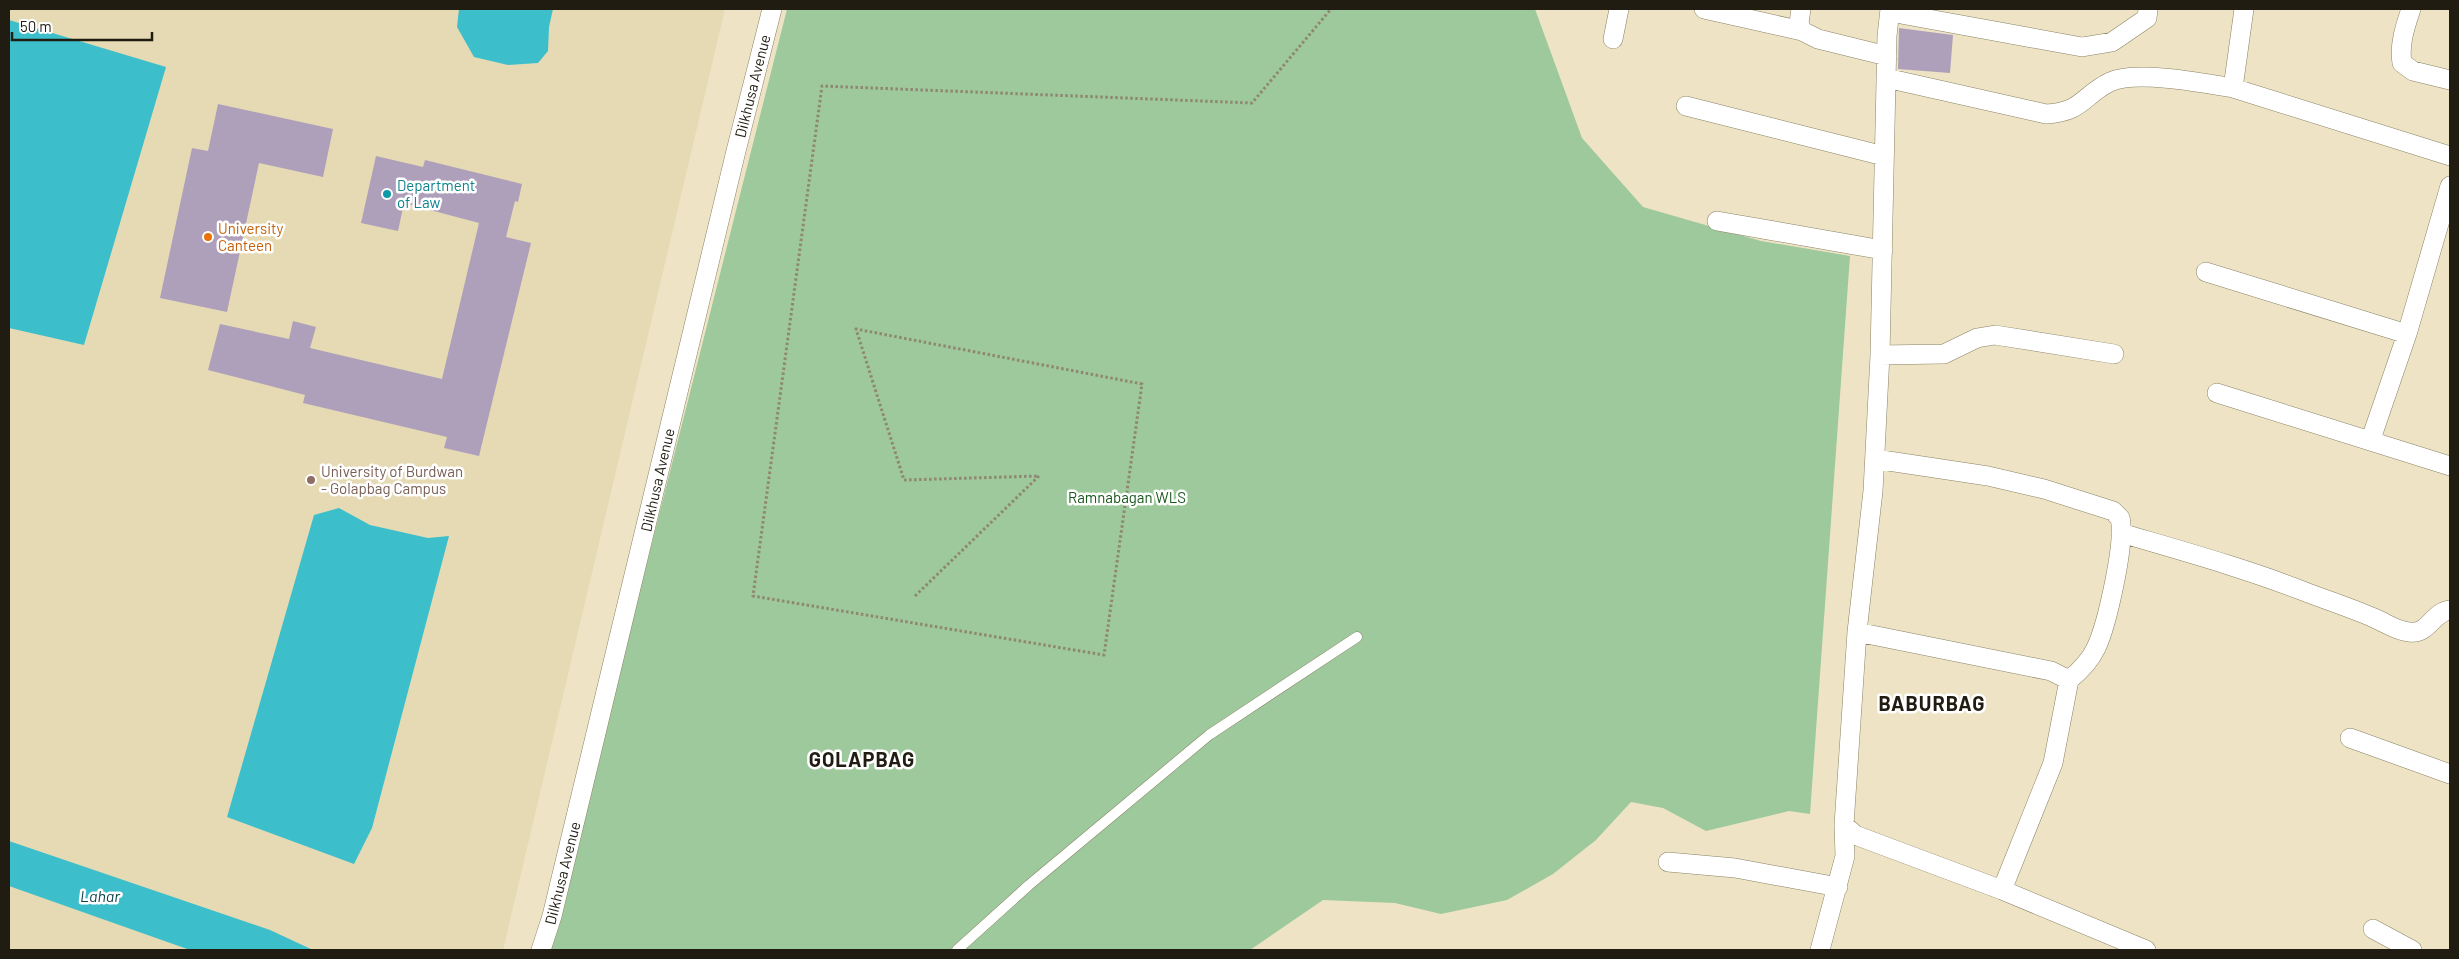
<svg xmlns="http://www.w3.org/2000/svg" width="2459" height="959" font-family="Barlow,sans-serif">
<rect width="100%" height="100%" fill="#eee4c5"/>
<path fill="#e5dab3" d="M 9,9 L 725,9 L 503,950 L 9,950 Z"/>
<path fill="#9ec99c" d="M 787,9 L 1535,9 L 1582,138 L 1643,207 L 1761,241 L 1850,256 L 1810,814 L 1789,811 L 1706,831 L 1663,808 L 1631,802 L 1596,840 L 1553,874 L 1507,900 L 1441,914 L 1395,903 L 1323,900 L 1250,950 L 549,950 Z"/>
<path fill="#3dbfcb" d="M 459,9 L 553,9 L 549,27 L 548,51 L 538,63 L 508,65 L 474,57 L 457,27 Z
M 9,20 L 166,67 L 84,345 L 9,328 Z
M 339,508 L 370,525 L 428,538 L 449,536 L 372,828 L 354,864 L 227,817 L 314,515 Z
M 9,841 L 270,930 L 313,950 L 190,950 L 9,886 Z"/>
<path fill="#aea0bb" d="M 1899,28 L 1953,35 L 1950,73 L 1898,69 Z
M 218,104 L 333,129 L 323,177 L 259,163 L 227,312 L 160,298 L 192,148 L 208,151 Z
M 376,156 L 423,167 L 425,160 L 522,184 L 518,202 L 515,201 L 506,237 L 531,243 L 479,456 L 444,448 L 447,437 L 303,403 L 305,395 L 208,370 L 220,324 L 289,339 L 293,321 L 316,327 L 310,348 L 442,379 L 479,223 L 404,203 L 398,231 L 361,223 Z"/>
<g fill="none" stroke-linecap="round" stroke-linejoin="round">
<defs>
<path id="service" d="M 957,950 L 1029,885 L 1209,735 L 1357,637"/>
<path id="minor" d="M 1704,9 L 1802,31
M 1801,9 L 1799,23 L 1802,31 L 1818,39 L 1887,56
M 1890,9 L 1887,36 L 1880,355 L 1873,491 L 1857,632 L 1844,825 L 1855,835 L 2002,890 L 2146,950
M 2411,9 C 2405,27 2399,44 2402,63 L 2413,71 L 2450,80
M 1890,12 L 2082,47 L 2112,42 L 2147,18 L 2148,9
M 1613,39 L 1619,9
M 1886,78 L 2046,114 C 2083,112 2083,95 2110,82 C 2136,70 2204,83 2233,88 L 2450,156
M 2233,88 L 2244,9
M 1686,106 L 1884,156
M 1717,221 L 1883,250
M 2206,272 L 2407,334
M 1880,355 L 1944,354 L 1977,338 L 1995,335 L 2114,354
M 2217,393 L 2450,466
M 2371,439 L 2407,334 L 2450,186
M 1875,459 L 1988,476 L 2044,489 L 2113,511 L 2120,518 C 2126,541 2107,625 2096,648 C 2090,661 2080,671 2069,680
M 2121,533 C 2182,551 2244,568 2303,591 C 2326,600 2351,608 2374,618 C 2386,623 2396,631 2409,632 C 2429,635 2432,612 2450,610
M 1857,632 L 2051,671 L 2069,680 L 2053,763 L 2002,890
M 2350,738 L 2450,774
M 1668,862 L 1735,868 L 1838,887
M 2373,929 L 2412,950
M 541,950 L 552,916 L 736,151 L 772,9
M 1820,950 L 1845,856 L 1844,825"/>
</defs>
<use href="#service" stroke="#8a8265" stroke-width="11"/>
<use href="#minor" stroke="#8a8265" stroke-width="20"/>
<path stroke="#8e8771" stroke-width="3" stroke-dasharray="2.5 2.5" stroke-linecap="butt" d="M 915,596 L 1039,476 L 904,480 L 856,329 L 1142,384 L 1104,655 L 753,596 L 822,86 L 1252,103 L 1331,9"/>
<use href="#service" stroke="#fff" stroke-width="10"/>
<use href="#minor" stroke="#fff" stroke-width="19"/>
</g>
<circle fill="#0f9aa8" stroke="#fff" stroke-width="2" cx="387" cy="194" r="5"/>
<circle fill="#e8710a" stroke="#fff" stroke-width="2" cx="208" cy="237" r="5"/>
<circle fill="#8d6e63" stroke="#fff" stroke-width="2" cx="311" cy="480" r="5"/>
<g text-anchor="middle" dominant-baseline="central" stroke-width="5" stroke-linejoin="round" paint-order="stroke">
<g font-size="15" fill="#201c11" stroke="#fff">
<text transform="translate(752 86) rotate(-76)">Dilkhusa Avenue</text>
<text transform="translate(657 480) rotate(-77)">Dilkhusa Avenue</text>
<text transform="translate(562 873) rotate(-76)">Dilkhusa Avenue</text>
</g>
<g font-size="15" fill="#0d838f" stroke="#fff" text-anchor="start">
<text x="397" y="185">Department<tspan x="397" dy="17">of Law</tspan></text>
</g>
<g font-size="15" fill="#c56008" stroke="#fff" text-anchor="start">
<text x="218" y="228">University<tspan x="218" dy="17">Canteen</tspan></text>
</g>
<g font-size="15" fill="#785e54" stroke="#fff" text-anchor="start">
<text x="321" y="471">University of Burdwan<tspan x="321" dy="17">- Golapbag Campus</tspan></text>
</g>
<g font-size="15" fill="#19581c" stroke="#fff">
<text x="1127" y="497">Ramnabagan WLS</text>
</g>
<g font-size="16" font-style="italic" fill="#0b454a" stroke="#fff">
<text x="100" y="895">Lahar</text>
</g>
<g font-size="20" font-weight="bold" letter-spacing="1" fill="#201c11" stroke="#fff">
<text x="1932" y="703">BABURBAG</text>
<text x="862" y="759">GOLAPBAG</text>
</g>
</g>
<rect width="2459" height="959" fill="none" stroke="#201c11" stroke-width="20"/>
<path d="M12 32v8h140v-8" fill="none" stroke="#201c11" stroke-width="2.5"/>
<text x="20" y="32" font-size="15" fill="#201c11" stroke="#ffffff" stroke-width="4" paint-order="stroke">50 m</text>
</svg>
